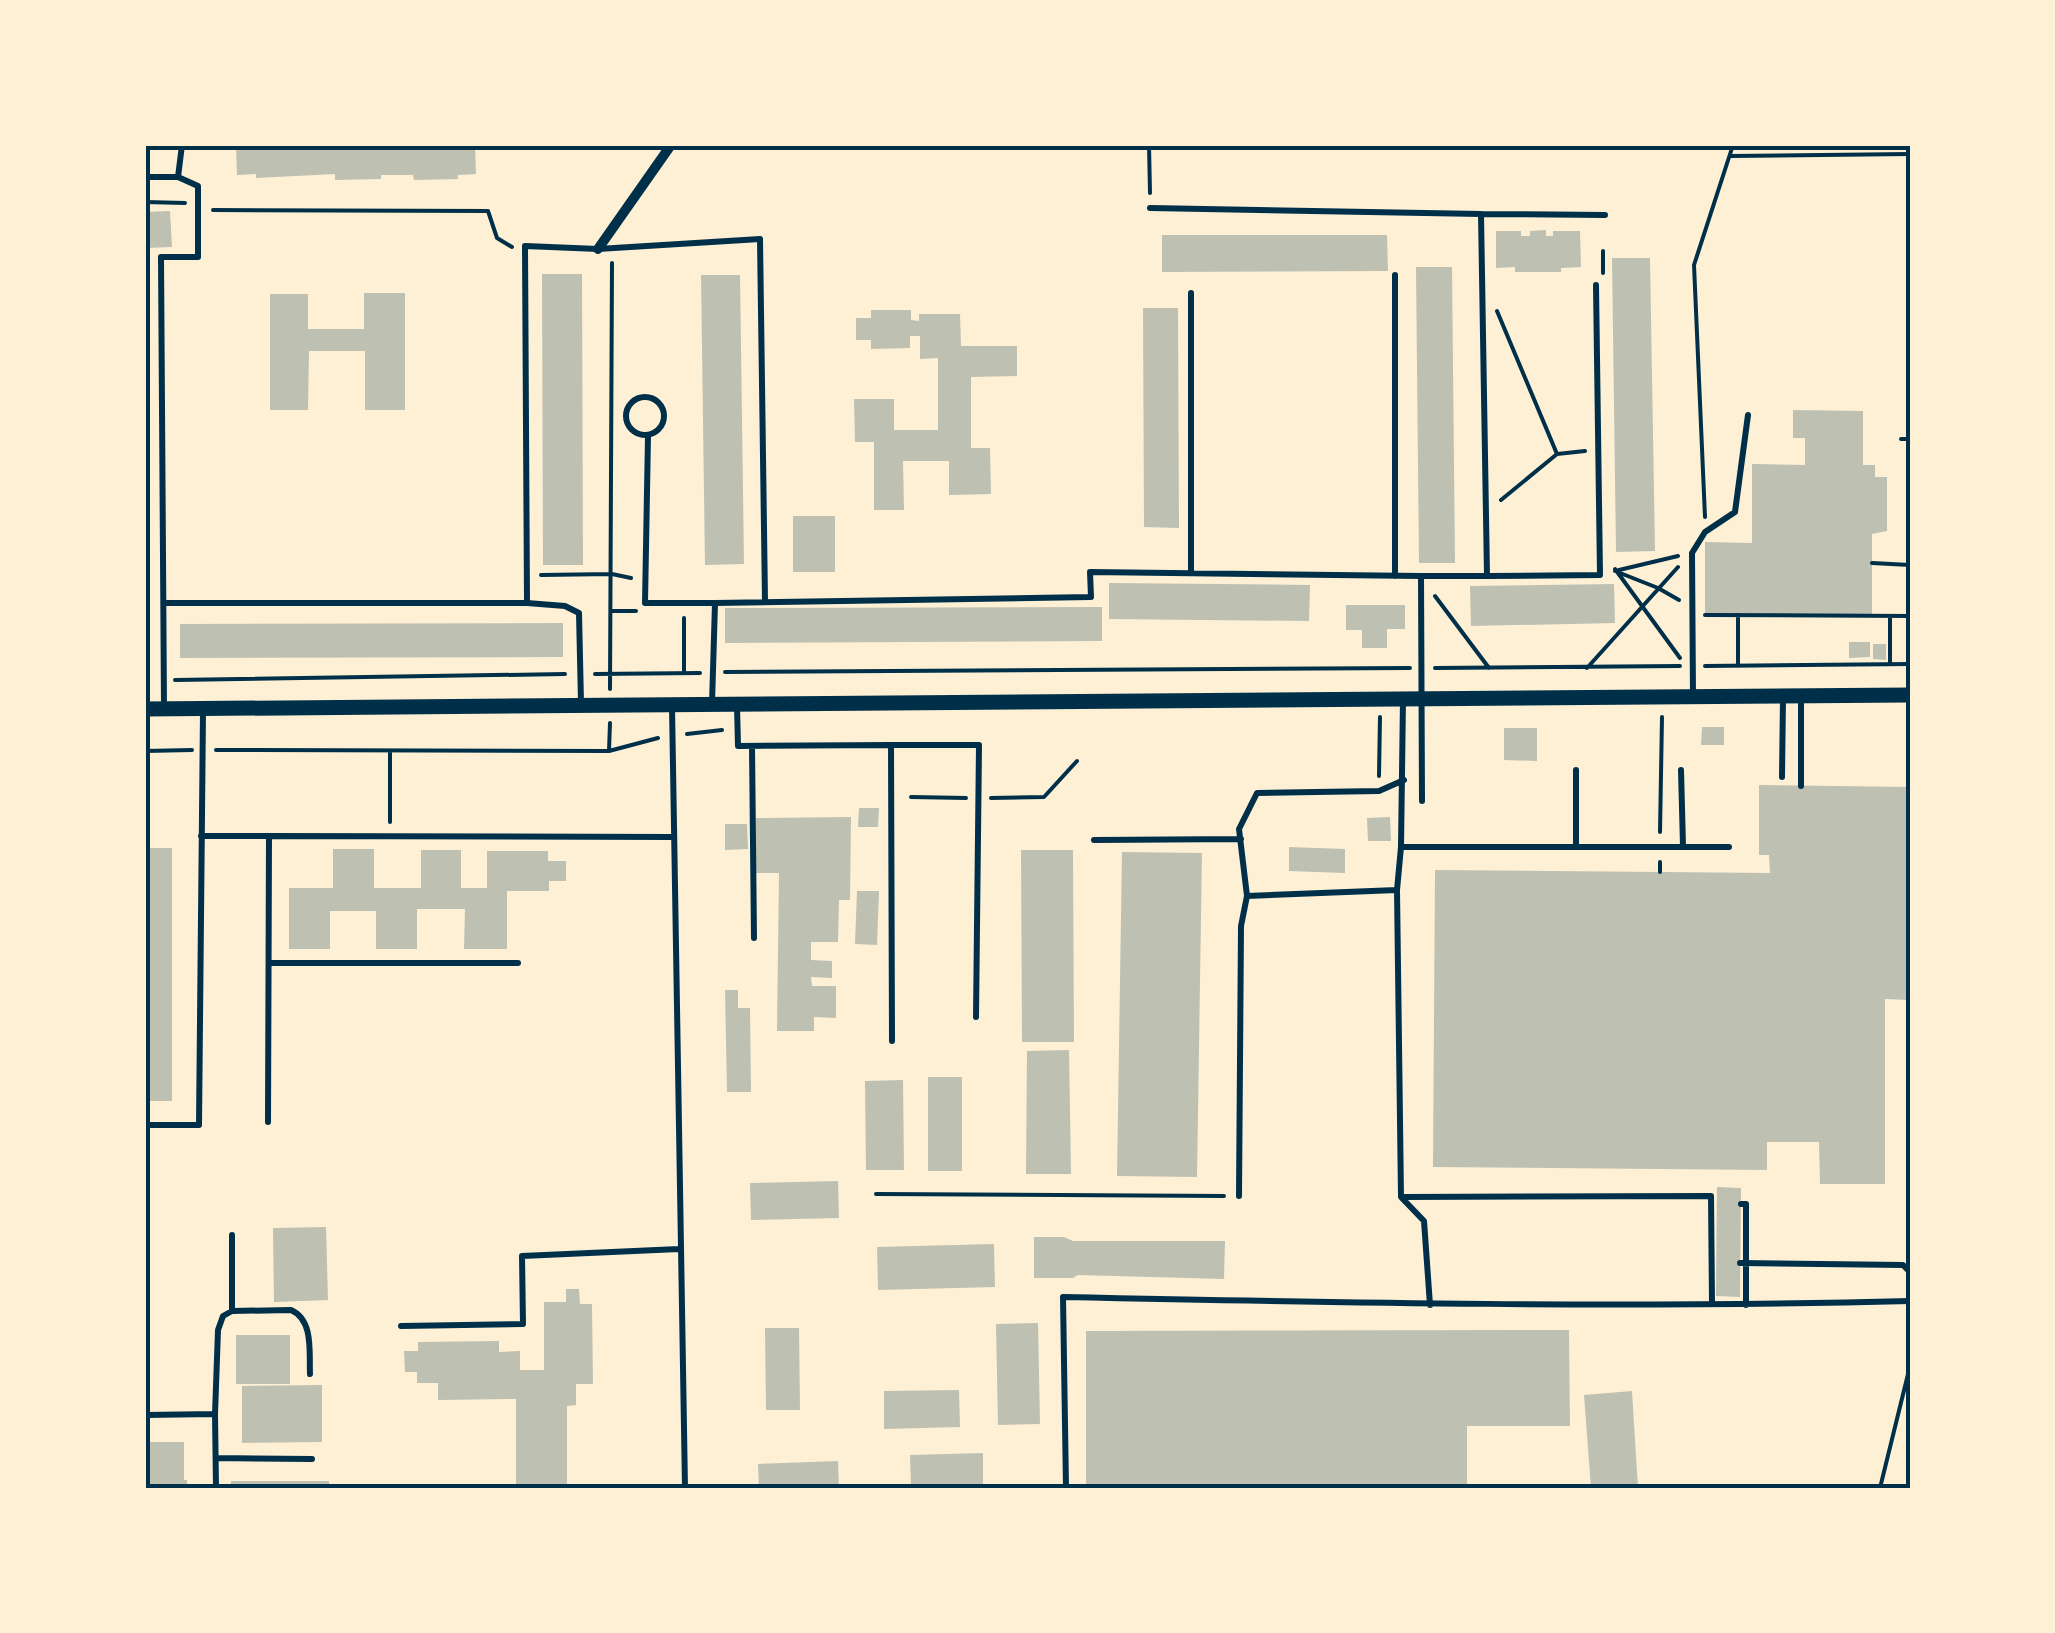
<svg xmlns="http://www.w3.org/2000/svg" width="2055" height="1633" font-family="Rubik,sans-serif">
<rect width="100%" height="100%" fill="#fdf0d5"/>
<path fill="#bec0b2" d="M 236,145 L 475,145 L 476,174 L 458,175 L 458,179 L 414,180 L 413,175 L 381,175 L 381,179 L 335,180 L 335,174 L 256,178 L 256,174 L 237,175 Z
M 170,211 L 172,247 L 145,248 L 145,212 Z
M 1546,230 L 1546,236 L 1553,236 L 1553,231 L 1580,231 L 1581,267 L 1561,268 L 1561,272 L 1515,272 L 1515,267 L 1496,268 L 1496,231 L 1521,231 L 1521,236 L 1530,236 L 1530,231 Z
M 1162,235 L 1387,235 L 1388,271 L 1162,272 Z
M 1612,258 L 1650,258 L 1655,551 L 1616,552 Z
M 1416,267 L 1452,267 L 1455,563 L 1419,563 Z
M 542,274 L 582,274 L 583,565 L 543,565 Z
M 701,275 L 740,275 L 744,564 L 705,565 Z
M 364,293 L 405,293 L 405,410 L 365,410 L 365,351 L 309,351 L 308,410 L 270,410 L 270,294 L 308,294 L 308,329 L 364,329 Z
M 1143,308 L 1178,308 L 1179,528 L 1144,527 Z
M 871,310 L 911,310 L 911,320 L 919,321 L 919,314 L 960,314 L 961,346 L 1017,346 L 1017,376 L 971,377 L 971,448 L 990,448 L 991,494 L 949,495 L 949,461 L 903,461 L 904,510 L 874,510 L 874,442 L 855,442 L 854,399 L 894,399 L 894,430 L 938,430 L 938,358 L 920,359 L 920,336 L 910,336 L 910,348 L 871,349 L 871,340 L 856,340 L 856,318 L 871,318 Z
M 1793,410 L 1863,411 L 1863,465 L 1875,465 L 1875,477 L 1887,477 L 1887,531 L 1872,534 L 1872,616 L 1705,615 L 1705,542 L 1752,543 L 1752,464 L 1805,465 L 1805,438 L 1793,438 Z
M 793,516 L 835,516 L 835,572 L 793,572 Z
M 1109,583 L 1310,585 L 1309,621 L 1109,619 Z
M 1614,584 L 1615,623 L 1471,626 L 1470,586 Z
M 1346,605 L 1405,605 L 1405,629 L 1387,629 L 1387,648 L 1362,648 L 1362,630 L 1346,630 Z
M 1102,607 L 1102,641 L 725,643 L 725,608 Z
M 563,623 L 563,657 L 180,658 L 180,624 Z
M 1849,642 L 1870,642 L 1870,657 L 1849,658 Z
M 1873,644 L 1886,644 L 1886,660 L 1873,659 Z
M 1702,727 L 1724,727 L 1724,745 L 1701,745 Z
M 1504,728 L 1537,728 L 1537,761 L 1504,760 Z
M 1759,785 L 1910,787 L 1910,1000 L 1885,999 L 1885,1184 L 1820,1184 L 1819,1142 L 1767,1142 L 1767,1170 L 1433,1167 L 1435,870 L 1770,873 L 1769,855 L 1759,855 Z
M 859,808 L 879,808 L 878,827 L 858,827 Z
M 851,817 L 850,900 L 839,900 L 838,942 L 811,942 L 811,960 L 832,961 L 832,978 L 811,977 L 812,986 L 836,986 L 836,1018 L 814,1017 L 814,1031 L 777,1031 L 779,873 L 756,873 L 756,818 Z
M 1390,817 L 1391,841 L 1368,841 L 1367,818 Z
M 725,824 L 747,824 L 748,849 L 725,850 Z
M 1289,847 L 1345,849 L 1345,873 L 1289,871 Z
M 145,848 L 172,848 L 172,1101 L 145,1101 Z
M 333,849 L 374,849 L 374,888 L 421,888 L 421,850 L 461,850 L 461,888 L 487,888 L 487,851 L 548,851 L 548,861 L 566,861 L 566,881 L 549,881 L 549,891 L 507,891 L 507,949 L 464,949 L 465,909 L 417,909 L 417,949 L 376,949 L 376,911 L 330,911 L 330,949 L 289,949 L 289,888 L 333,888 Z
M 1021,850 L 1073,850 L 1074,1042 L 1022,1042 Z
M 1122,852 L 1202,853 L 1197,1177 L 1117,1176 Z
M 857,891 L 879,891 L 877,945 L 855,944 Z
M 725,990 L 738,990 L 738,1008 L 750,1008 L 751,1092 L 727,1092 Z
M 1069,1050 L 1071,1174 L 1026,1174 L 1027,1051 Z
M 928,1077 L 962,1077 L 962,1171 L 928,1171 Z
M 903,1080 L 904,1170 L 866,1170 L 865,1081 Z
M 838,1181 L 839,1218 L 751,1220 L 750,1183 Z
M 1717,1187 L 1741,1188 L 1740,1297 L 1716,1296 Z
M 326,1227 L 328,1300 L 274,1302 L 273,1228 Z
M 1034,1237 L 1064,1237 L 1073,1241 L 1225,1241 L 1224,1279 L 1078,1275 L 1073,1278 L 1034,1278 Z
M 994,1244 L 995,1287 L 878,1290 L 877,1247 Z
M 566,1289 L 579,1289 L 580,1304 L 592,1304 L 593,1384 L 576,1384 L 576,1405 L 567,1406 L 567,1488 L 516,1488 L 516,1399 L 438,1400 L 438,1383 L 417,1383 L 417,1372 L 405,1372 L 404,1351 L 418,1351 L 418,1342 L 499,1341 L 499,1352 L 520,1351 L 520,1370 L 544,1370 L 544,1302 L 566,1302 Z
M 1038,1323 L 1040,1424 L 998,1425 L 996,1324 Z
M 765,1328 L 799,1328 L 800,1410 L 766,1410 Z
M 1569,1330 L 1570,1426 L 1467,1426 L 1467,1488 L 1086,1488 L 1086,1331 Z
M 236,1335 L 290,1335 L 290,1384 L 236,1384 Z
M 322,1385 L 322,1442 L 242,1443 L 242,1386 Z
M 959,1390 L 960,1427 L 884,1429 L 884,1391 Z
M 1632,1391 L 1638,1488 L 1591,1488 L 1584,1395 Z
M 145,1442 L 184,1442 L 184,1480 L 187,1480 L 187,1488 L 145,1488 Z
M 983,1453 L 983,1484 L 911,1485 L 910,1455 Z
M 838,1461 L 839,1488 L 759,1488 L 758,1464 Z
M 231,1481 L 329,1481 L 329,1488 L 231,1488 Z"/>
<g fill="none" stroke-linecap="round" stroke-linejoin="round">
<path stroke="#003049" stroke-width="4" d="M 1149,145 L 1150,193
M 1730,156 L 1910,154
M 145,202 L 185,203
M 213,210 L 488,211 L 497,238 L 512,247
M 1603,251 L 1603,273
M 1497,311 L 1557,454
M 1901,439 L 1910,439
M 1501,500 L 1557,454 L 1585,451
M 1705,517 L 1694,265 L 1733,145
M 1872,563 L 1910,565
M 1615,569 L 1680,658
M 1619,570 L 1678,556
M 1615,571 L 1658,588 L 1679,600
M 541,575 L 612,574 L 631,578
M 1435,596 L 1489,668
M 612,611 L 636,611
M 1705,615 L 1910,616
M 1738,615 L 1738,665
M 1890,616 L 1890,664
M 1705,666 L 1910,664
M 1435,668 L 1680,666
M 1587,668 L 1678,567
M 725,672 L 1410,668
M 684,673 L 684,618
M 595,674 L 700,673
M 175,680 L 565,674
M 610,689 L 612,263
M 687,734 L 722,730
M 216,750 L 609,751 L 610,723
M 145,751 L 192,750
M 609,751 L 658,738
M 1379,776 L 1380,717
M 911,797 L 966,798
M 991,798 L 1044,797 L 1077,761
M 390,822 L 390,752
M 1660,832 L 1662,717
M 1660,862 L 1660,872
M 876,1194 L 1224,1196
M 1880,1488 L 1910,1366"/>
<path stroke="#003049" stroke-width="6" d="M 145,177 L 178,177 L 182,145
M 1150,208 L 1481,214 L 1487,576 L 1421,576
M 1481,214 L 1605,215
M 1395,275 L 1395,576
M 1191,293 L 1191,573
M626 416a19 19 0 1 1 38 0a19 19 0 1 1-38 0Z
M 648,436 L 645,603 L 715,603
M 1487,576 L 1600,575 L 1596,285
M 165,603 L 527,603 L 525,246 L 598,249 L 760,239 L 765,601
M 527,603 L 565,606 L 579,613 L 581,703
M 1693,696 L 1692,553 L 1705,532 L 1735,512 L 1748,415
M 712,704 L 715,603 L 1091,597 L 1090,572 L 1421,576 L 1422,801
M 672,706 L 685,1488
M 737,706 L 738,746 L 891,745 L 892,1041
M 164,707 L 161,257 L 198,257 L 198,186 L 178,177
M 891,745 L 979,745 L 976,1017
M 752,746 L 754,938
M 1576,770 L 1576,846
M 1681,770 L 1683,846
M 1782,777 L 1783,698
M 1801,786 L 1801,698
M 201,836 L 269,836
M 1094,840 L 1241,839
M 1401,847 L 1403,699
M 1247,896 L 1239,829 L 1257,793 L 1379,791 L 1404,780
M 269,963 L 518,963
M 268,1122 L 269,836 L 672,837
M 145,1125 L 199,1125 L 203,711
M 1239,1196 L 1241,926 L 1247,896 L 1397,890
M 1402,1197 L 1711,1196 L 1712,1304
M 1741,1204 L 1746,1204 L 1746,1305
M 232,1235 L 232,1311
M 1740,1263 L 1903,1265 L 1910,1272
M 1430,1305 L 1424,1221 L 1401,1197 L 1397,890 L 1401,847 L 1729,847
M 401,1326 L 523,1324 L 522,1256 L 679,1249
M 215,1414 L 218,1330 L 223,1316 L 232,1311 L 291,1310 C 314,1320 309,1353 310,1374
M 145,1415 L 215,1414 L 216,1488
M 216,1458 L 312,1459
M 1066,1488 L 1063,1297 C 1346,1303 1628,1308 1910,1301"/>
<path stroke="#003049" stroke-width="10" d="M 598,249 L 671,145"/>
<path stroke="#003049" stroke-width="15" d="M 145,709 L 1910,695"/>
</g>
<rect width="2055" height="1633" fill="none" stroke="#fdf0d5" stroke-width="295"/>
<rect x="148" y="148" width="1760" height="1338" fill="none" stroke="#003049" stroke-width="4"/>
</svg>
